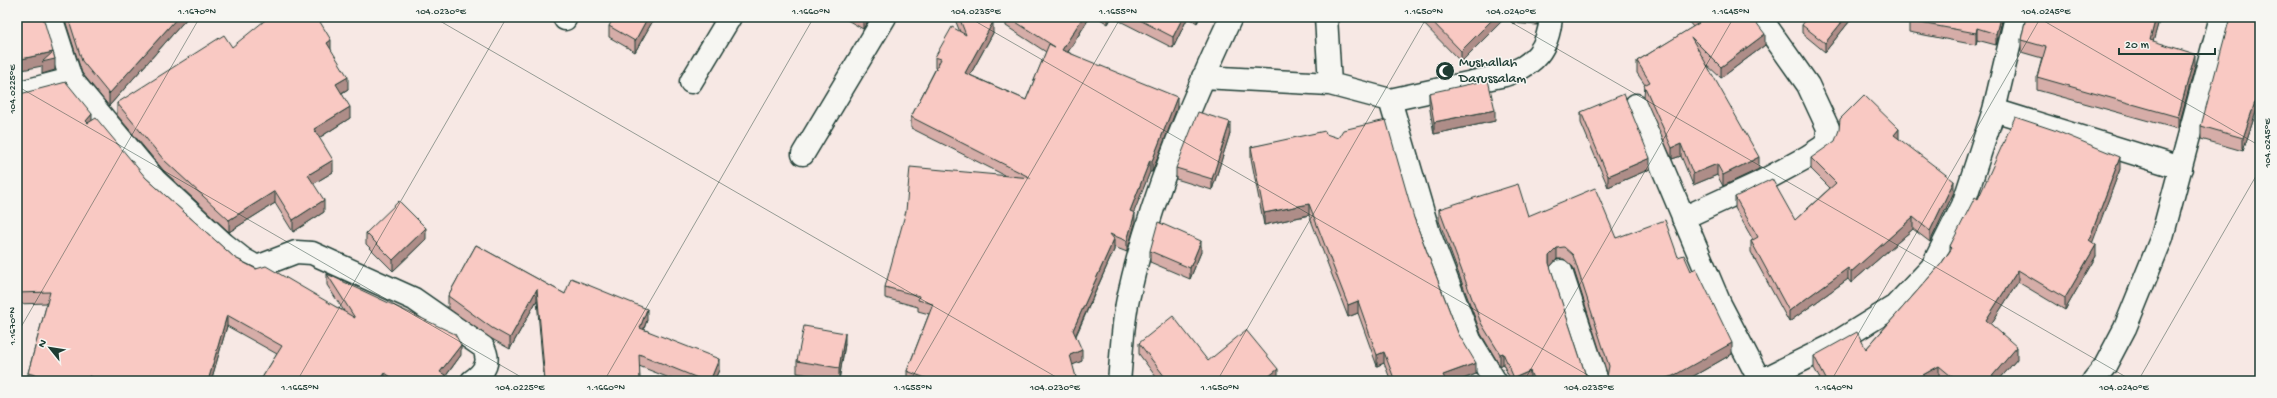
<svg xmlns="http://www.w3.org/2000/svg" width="2277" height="398" font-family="'Gochi Hand',sans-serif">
<rect width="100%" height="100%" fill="#f7e8e4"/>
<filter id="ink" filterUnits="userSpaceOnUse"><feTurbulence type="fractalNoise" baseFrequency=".025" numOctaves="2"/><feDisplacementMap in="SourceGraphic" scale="8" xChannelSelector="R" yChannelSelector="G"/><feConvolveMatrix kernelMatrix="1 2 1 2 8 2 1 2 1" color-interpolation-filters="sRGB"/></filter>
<g filter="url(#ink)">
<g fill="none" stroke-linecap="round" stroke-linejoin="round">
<defs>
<path id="minor" d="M 51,17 L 71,79 L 155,180 L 224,244 L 243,259 L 257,267 L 296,252 L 312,253 L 414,299 L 483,347 C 491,361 485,372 472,381
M 1326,17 L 1330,84
M 565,19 L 566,17
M 1203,77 L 1330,84 L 1390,100 L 1429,233 L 1470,340 L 1495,381
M 691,82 L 730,17
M 17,93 L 71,79
M 1390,100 L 1505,75 C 1535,65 1548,49 1551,17
M 1636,105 L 1720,304 L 1760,381
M 1994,110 L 2181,168
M 803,154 L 885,17
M 1683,218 L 1759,183 L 1807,157 L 1824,146 L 1827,140 L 1828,128 L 1808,85 L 1760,17
M 1561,271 L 1597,381
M 1119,381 C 1122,354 1122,326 1128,299 C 1149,202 1189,107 1231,17
M 1760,381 L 1829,347 L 1895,306 L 1932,267 L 1963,205 L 1994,110 L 2016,17
M 2093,381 L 2105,366 L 2125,328 L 2162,237 L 2221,17"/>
</defs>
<use href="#minor" stroke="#1f3d34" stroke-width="25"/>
<use href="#minor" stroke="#f6f6f2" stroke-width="22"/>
</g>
<path fill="#d6ada8" stroke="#1f3d34" d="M 64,17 L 188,17 L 109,106 L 82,73 Z
M 655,17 L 635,52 L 609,37 L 609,26 Z
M 703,17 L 716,17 L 712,22 Z
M 842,17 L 870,17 L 863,29 Z
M 954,17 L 984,17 L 993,33 L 970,75 L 1026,100 L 1046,52 L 1006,26 L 1006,17 L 1090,17 L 1068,52 L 1177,108 L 1152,172 L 1150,172 L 1133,212 L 1135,224 L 1127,252 L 1114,247 L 1114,250 L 1076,336 L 1082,361 L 1072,365 L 1077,381 L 907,381 L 907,371 L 929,314 L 918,311 L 918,307 L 885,298 L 885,287 L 1004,175 L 911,128 L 911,117 L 936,68 L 935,68 L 935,57 L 960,32 Z
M 1097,17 L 1200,17 L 1197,23 L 1188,17 L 1173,48 L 1112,17 L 1108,24 Z
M 1363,17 L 1393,17 L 1363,18 Z
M 1417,17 L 1506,17 L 1461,62 Z
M 1512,17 L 1539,17 L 1537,25 L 1512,23 Z
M 1685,17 L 1752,17 L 1765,45 L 1721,78 L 1706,64 L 1759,169 L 1723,186 L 1717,175 L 1693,185 L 1681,156 L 1672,159 L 1644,96 L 1645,85 L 1637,73 L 1637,61 L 1693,27 Z
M 1853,17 L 1825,52 L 1802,33 L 1802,25 Z
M 1910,17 L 2003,17 L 1996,45 L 1977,40 L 1976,45 L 1909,32 L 1909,21 Z
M 2026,17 L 2160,17 L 2153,41 L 2195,66 L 2178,129 L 2037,90 L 2037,77 L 2042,58 L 2021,52 L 2021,40 Z
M 2260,17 L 2260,100 L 2243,151 L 2201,139 L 2201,126 Z
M 232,47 L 331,50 L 348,89 L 342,93 L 350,118 L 319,138 L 333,172 L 313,184 L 324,212 L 293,232 L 275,203 L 229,232 L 164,171 L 117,115 L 117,103 Z
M 1429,93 L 1495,121 L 1434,134 L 1429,104 Z
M 17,94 L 92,120 L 146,178 L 235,258 L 344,311 L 327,285 L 327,274 L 461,355 L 446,376 L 455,381 L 260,381 L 277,354 L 227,326 L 211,381 L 28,381 L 28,373 L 47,303 L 17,304 Z
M 1581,112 L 1650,169 L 1608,187 L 1581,123 Z
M 1230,133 L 1212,190 L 1176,179 L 1176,168 Z
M 1326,134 L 1414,218 L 1458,333 L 1476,374 L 1458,381 L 1391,381 L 1384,363 L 1377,366 L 1358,313 L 1348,317 L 1309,215 L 1264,225 L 1251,158 L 1251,147 Z
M 1899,139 L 1954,192 L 1930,242 L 1913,229 L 1851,283 L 1848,279 L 1789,322 L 1751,252 L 1751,241 L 1753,240 L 1735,208 L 1735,197 L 1795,220 L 1830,188 L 1811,169 L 1811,158 Z
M 2120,169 L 2092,242 L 2096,256 L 2065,310 L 2018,282 L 1991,324 L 2017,359 L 1998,381 L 1943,381 L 1939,378 L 1933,381 L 1821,381 L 1814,368 L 1814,356 L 1866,349 L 1941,264 L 1950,250 L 1950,246 L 1978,199 Z
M 1439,209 L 1528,216 L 1616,238 L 1678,257 L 1691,271 L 1732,354 L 1685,381 L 1601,381 L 1607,377 L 1607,373 L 1573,267 L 1564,259 L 1557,259 L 1550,267 L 1585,373 L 1589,379 L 1599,381 L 1511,381 L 1503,364 L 1500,366 L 1481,334 L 1439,221 Z
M 366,233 L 426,239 L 393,271 L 366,244 Z
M 476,245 L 565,294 L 647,320 L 644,329 L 719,370 L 714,381 L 677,381 L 639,366 L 640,381 L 544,381 L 537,300 L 510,349 L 492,339 L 448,308 L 448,296 Z
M 1150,251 L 1201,252 L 1190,279 L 1150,262 Z
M 1139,343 L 1208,361 L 1278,380 L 1277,381 L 1159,381 L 1139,354 Z
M 845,344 L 839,380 L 797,373 L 797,361 Z"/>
<path fill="#ae8d88" stroke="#1f3d34" d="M 178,17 L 188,17 L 109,106 L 109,94 Z
M 648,17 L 655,17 L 635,52 L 635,41 Z
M 712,17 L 716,17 L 712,22 Z
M 864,17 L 870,17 L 863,29 L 863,18 Z
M 1083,17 L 1090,17 L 1062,61 L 1062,50 Z
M 1108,17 L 1112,17 L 1108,24 Z
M 1183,17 L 1188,17 L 1173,48 L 1173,37 Z
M 1197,17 L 1200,17 L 1197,23 Z
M 1495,17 L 1506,17 L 1461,62 L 1461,51 Z
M 1537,17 L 1539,17 L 1537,25 Z
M 1846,17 L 1853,17 L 1825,52 L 1825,43 Z
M 2000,17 L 2003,17 L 1996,45 L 1996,34 Z
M 2156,17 L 2160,17 L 2150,53 L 2150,40 Z
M 993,22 L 993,33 L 965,84 L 965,73 Z
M 1977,28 L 1977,40 L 1976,45 L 1976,33 Z
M 1765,34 L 1765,45 L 1721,78 L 1721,67 Z
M 331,40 L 331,52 L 327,43 Z
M 53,52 L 55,59 L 55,70 L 42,74 L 42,66 L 17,71 L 17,60 Z
M 2195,54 L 2195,66 L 2178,129 L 2178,117 Z
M 348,77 L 348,89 L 336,96 L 336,84 Z
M 2260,87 L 2260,100 L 2243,151 L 2243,138 Z
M 1177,97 L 1177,108 L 1152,172 L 1152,161 Z
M 350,107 L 350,118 L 314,141 L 314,129 Z
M 1495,110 L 1495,121 L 1434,134 L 1434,122 Z
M 92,114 L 92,124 L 86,131 L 86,121 Z
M 1230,122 L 1230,133 L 1212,190 L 1212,179 Z
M 1899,129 L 1899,140 L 1894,135 Z
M 1681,144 L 1681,156 L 1672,159 L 1672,148 Z
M 1759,157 L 1759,169 L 1723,186 L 1723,175 Z
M 2120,157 L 2120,169 L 2089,252 L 2089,240 Z
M 1650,158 L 1650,169 L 1608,187 L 1608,176 Z
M 333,160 L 333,172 L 308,187 L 308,175 Z
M 1150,160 L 1150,172 L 1130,222 L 1130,211 Z
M 1717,164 L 1717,175 L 1693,185 L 1693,174 Z
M 1954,181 L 1954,192 L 1930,242 L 1930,231 Z
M 275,191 L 275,203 L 229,232 L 229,220 Z
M 324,200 L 324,212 L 293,232 L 293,220 Z
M 1309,204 L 1309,215 L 1264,225 L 1264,213 Z
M 1135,213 L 1135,224 L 1127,252 L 1127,241 Z
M 1913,217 L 1913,229 L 1851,283 L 1851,272 Z
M 426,228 L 426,239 L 393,271 L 393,260 Z
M 1114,239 L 1114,250 L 1073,341 L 1073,330 Z
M 1201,241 L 1201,252 L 1190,279 L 1190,268 Z
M 2096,245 L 2096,256 L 2065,310 L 2065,298 Z
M 1557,248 L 1557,259 L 1549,268 L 1549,256 Z
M 1848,268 L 1848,279 L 1789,322 L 1789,311 Z
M 2018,270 L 2018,282 L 1986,332 L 1986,320 Z
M 537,289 L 537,300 L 510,349 L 510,338 Z
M 1358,301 L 1358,313 L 1348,317 L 1348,305 Z
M 647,309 L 647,320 L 640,339 L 640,328 Z
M 227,315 L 227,326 L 211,381 L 208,381 Z
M 845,333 L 845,344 L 839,380 L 839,368 Z
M 1732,343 L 1732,354 L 1685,381 L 1656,381 Z
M 461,345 L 461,355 L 442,381 L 440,372 Z
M 2017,347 L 2017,359 L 1998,381 L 1988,381 Z
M 1082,350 L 1082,361 L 1070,366 L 1070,355 Z
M 1384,352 L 1384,363 L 1377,366 L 1377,355 Z
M 1503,353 L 1503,364 L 1500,366 L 1500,354 Z
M 719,359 L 719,370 L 714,381 L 710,381 Z
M 1476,363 L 1476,374 L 1458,381 L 1443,381 L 1443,375 Z
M 1939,366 L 1939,378 L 1933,381 L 1912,381 Z
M 1278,369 L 1278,380 L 1277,381 L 1263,381 Z
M 1530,371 L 1530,381 L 1514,381 L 1514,378 Z
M 385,373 L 385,381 L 380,381 Z"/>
<path fill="#f9c9c3" stroke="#1f3d34" d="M 17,17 L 43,17 L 55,59 L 42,62 L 53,52 L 17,60 Z
M 68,17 L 178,17 L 109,94 L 82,61 Z
M 269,17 L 317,17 L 331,40 L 327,43 L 348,77 L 336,84 L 350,107 L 314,129 L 333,160 L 308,175 L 324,200 L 293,220 L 275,191 L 229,220 L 164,160 L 117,103 L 224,35 L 232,47 Z
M 614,17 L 648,17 L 635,41 L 609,26 Z
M 959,17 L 984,17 L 993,22 L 965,73 L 1026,100 L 1049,44 L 1055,47 L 1008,17 L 1083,17 L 1062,50 L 1177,97 L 1152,161 L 1150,160 L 1130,211 L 1135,213 L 1127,241 L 1110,234 L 1114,239 L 1073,330 L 1082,350 L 1070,355 L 1077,381 L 933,381 L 907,371 L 933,304 L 918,300 L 919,296 L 885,287 L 906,211 L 910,167 L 1031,178 L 911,117 L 941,59 L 935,57 L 952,27 L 966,35 Z
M 1134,17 L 1183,17 L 1173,37 Z
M 1428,17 L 1495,17 L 1461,51 Z
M 1694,17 L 1752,17 L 1765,34 L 1721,67 L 1691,37 L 1759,157 L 1723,175 L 1717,164 L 1693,174 L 1681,144 L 1672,148 L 1644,85 L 1650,82 L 1637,61 L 1699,23 Z
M 1808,17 L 1846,17 L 1825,43 L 1802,25 Z
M 1910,17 L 2000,17 L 1996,34 L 1977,28 L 1976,33 L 1909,21 Z
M 2026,17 L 2156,17 L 2150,40 L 2195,54 L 2178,117 L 2037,77 L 2046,47 L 2021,40 Z
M 2230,17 L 2260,17 L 2260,87 L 2243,138 L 2201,126 Z
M 1488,80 L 1495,110 L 1434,122 L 1429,93 Z
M 66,82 L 92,114 L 86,121 L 88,123 L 96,118 L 146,178 L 235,258 L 256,269 L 266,266 L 355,318 L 327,274 L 455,334 L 461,345 L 440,372 L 455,381 L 405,381 L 399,378 L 397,381 L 385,373 L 380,381 L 260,381 L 282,346 L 227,315 L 208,381 L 101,381 L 89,376 L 88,381 L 57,381 L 28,373 L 50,292 L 17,293 L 17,204 L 18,204 L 17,202 L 17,94 L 20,94 Z
M 1624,94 L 1650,158 L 1608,176 L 1581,112 Z
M 1864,95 L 1899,129 L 1894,135 L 1954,181 L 1930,231 L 1913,217 L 1851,272 L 1848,268 L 1789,311 L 1751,241 L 1758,237 L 1735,197 L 1772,179 L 1795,220 L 1836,183 L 1811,158 L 1835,141 L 1839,130 L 1840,119 Z
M 1198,112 L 1230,122 L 1212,179 L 1176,168 Z
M 2015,117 L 2054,130 L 2120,157 L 2089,240 L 2096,245 L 2065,298 L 2018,270 L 1986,320 L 2017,347 L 1988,381 L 1957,381 L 1939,366 L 1912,381 L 1827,381 L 1814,356 L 1857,332 L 1866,349 L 1941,264 L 1952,248 L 1950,246 L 1975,197 L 1978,199 Z
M 1386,120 L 1414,218 L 1458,333 L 1476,363 L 1443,375 L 1446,381 L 1395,381 L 1384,352 L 1377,355 L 1358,301 L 1348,305 L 1309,204 L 1264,213 L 1251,147 L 1325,131 L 1326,134 L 1338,138 L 1343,130 Z
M 1518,184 L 1528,216 L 1595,188 L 1616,238 L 1665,220 L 1678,257 L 1684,255 L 1691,271 L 1696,268 L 1732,343 L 1673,376 L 1656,381 L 1601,381 L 1607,377 L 1609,366 L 1573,255 L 1564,247 L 1557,248 L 1549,256 L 1549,263 L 1585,373 L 1589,379 L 1599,381 L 1534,381 L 1530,371 L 1514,378 L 1503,353 L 1500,354 L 1481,323 L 1439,209 Z
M 399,201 L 426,228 L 393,260 L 366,233 Z
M 1158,222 L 1201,241 L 1190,268 L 1150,251 Z
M 476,245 L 565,294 L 571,278 L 647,309 L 640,328 L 719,359 L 710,381 L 705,381 L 639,354 L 640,381 L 545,381 L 537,289 L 510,338 L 492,328 L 448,296 Z
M 1173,316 L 1208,361 L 1246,330 L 1278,369 L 1263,381 L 1168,381 L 1139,343 Z
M 804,326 L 845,333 L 839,368 L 797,361 Z
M 1771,378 L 1773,381 L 1761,381 Z"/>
</g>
<path fill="none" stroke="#1f3d34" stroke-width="1" stroke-opacity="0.45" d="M 433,17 L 1063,381M 968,17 L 1598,381M 1502,17 L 2133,381M 2037,17 L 2260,146M 17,86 L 528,381M 17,334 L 200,17M 297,381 L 507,17M 604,381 L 814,17M 910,381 L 1121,17M 1217,381 L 1427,17M 1524,381 L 1734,17M 1831,381 L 2041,17M 2138,381 L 2260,169"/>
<defs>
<symbol id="mosque-disc" viewBox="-11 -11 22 22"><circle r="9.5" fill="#1f3d34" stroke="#f6f6f2"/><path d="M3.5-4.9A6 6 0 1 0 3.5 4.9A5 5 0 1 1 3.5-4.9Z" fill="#fff"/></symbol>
</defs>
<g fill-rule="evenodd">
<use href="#mosque-disc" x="1434" y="60" width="22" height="22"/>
</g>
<g text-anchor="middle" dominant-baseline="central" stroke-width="3" stroke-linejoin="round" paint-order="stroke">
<g font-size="14" fill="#1f3d34" stroke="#f6f6f2" text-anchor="start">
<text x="1459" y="63">Mushallah<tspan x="1459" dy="16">Darussalam</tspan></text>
</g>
</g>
<rect width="2277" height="398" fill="none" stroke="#f6f6f2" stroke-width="44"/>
<g transform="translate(50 348) rotate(300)" stroke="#f6f6f2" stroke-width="3" paint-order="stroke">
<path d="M0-3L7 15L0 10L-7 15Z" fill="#1f3d34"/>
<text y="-6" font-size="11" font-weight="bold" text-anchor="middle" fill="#1f3d34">N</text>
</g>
<path d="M2119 48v6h96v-6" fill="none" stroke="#1f3d34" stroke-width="2"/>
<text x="2125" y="48" font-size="12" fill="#1f3d34" stroke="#f6f6f2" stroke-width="3" paint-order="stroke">20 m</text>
<rect x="22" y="22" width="2233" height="354" fill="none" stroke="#1f3d34" stroke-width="1.5"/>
<g font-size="10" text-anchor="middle" fill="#1f3d34">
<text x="197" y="14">1.1670°N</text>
<text x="441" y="14">104.0230°E</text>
<text x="811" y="14">1.1660°N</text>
<text x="976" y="14">104.0235°E</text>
<text x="1118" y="14">1.1655°N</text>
<text x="1424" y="14">1.1650°N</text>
<text x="1511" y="14">104.0240°E</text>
<text x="1731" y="14">1.1645°N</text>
<text x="2046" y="14">104.0245°E</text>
<text transform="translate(11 89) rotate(-90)" y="4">104.0225°E</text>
<text transform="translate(2266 143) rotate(-90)" y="4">104.0245°E</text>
<text transform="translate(11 326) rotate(-90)" y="4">1.1670°N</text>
<text x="300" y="390">1.1665°N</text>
<text x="520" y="390">104.0225°E</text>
<text x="606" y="390">1.1660°N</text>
<text x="913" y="390">1.1655°N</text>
<text x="1055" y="390">104.0230°E</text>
<text x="1220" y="390">1.1650°N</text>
<text x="1589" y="390">104.0235°E</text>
<text x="1834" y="390">1.1640°N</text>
<text x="2124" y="390">104.0240°E</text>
</g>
</svg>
